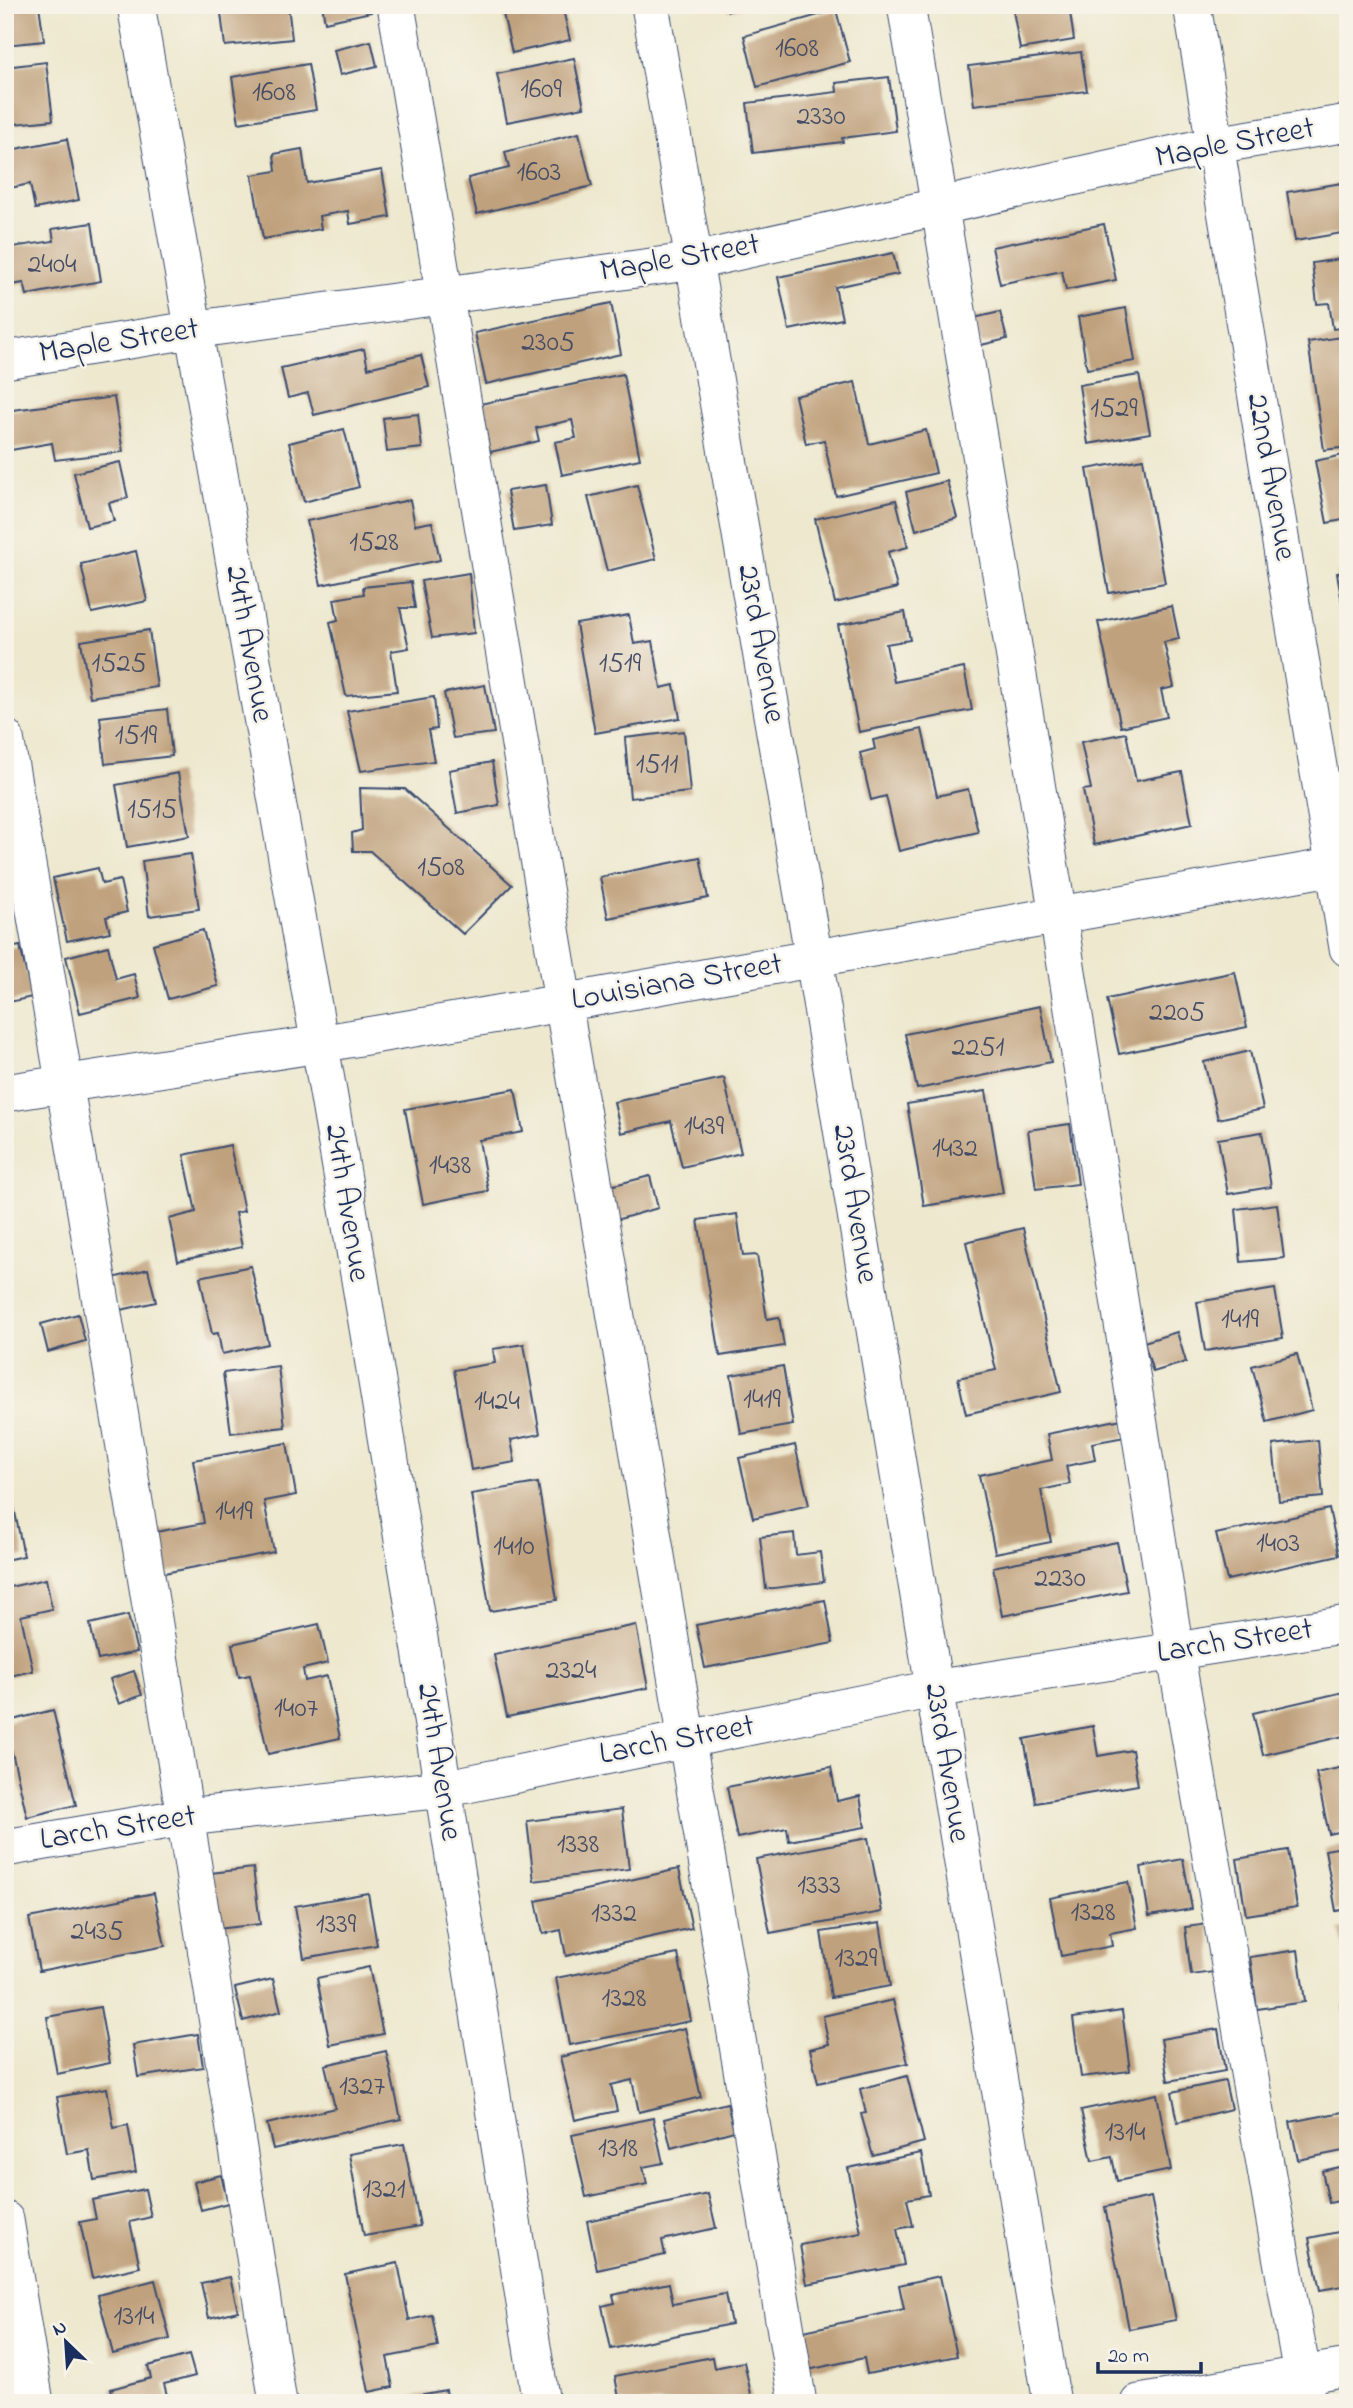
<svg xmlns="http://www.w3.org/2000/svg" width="1353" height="2408" font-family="'Indie Flower',sans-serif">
<rect width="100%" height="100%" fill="#f7f3e8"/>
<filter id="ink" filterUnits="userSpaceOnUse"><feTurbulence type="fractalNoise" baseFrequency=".0143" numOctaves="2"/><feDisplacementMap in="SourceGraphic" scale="14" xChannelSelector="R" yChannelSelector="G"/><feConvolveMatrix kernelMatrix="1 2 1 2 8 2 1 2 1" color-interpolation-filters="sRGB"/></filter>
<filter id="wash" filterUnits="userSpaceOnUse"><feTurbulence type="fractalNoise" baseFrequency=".00686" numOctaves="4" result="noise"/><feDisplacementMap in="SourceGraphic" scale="28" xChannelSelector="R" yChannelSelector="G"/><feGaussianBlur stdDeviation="1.57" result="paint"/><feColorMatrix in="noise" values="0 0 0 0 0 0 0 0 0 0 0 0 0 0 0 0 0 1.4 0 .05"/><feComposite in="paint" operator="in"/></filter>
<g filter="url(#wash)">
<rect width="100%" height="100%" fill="#ede8ce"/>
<g id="blocks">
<path fill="#c0a17d" d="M 5,5 L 39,5 L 44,41 L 5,45 Z
M 220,5 L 288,5 L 292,39 L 225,46 Z
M 322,5 L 370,5 L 371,12 L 325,22 Z
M 501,5 L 562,5 L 570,40 L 512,53 Z
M 727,5 L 749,5 L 749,6 L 728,11 Z
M 1012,5 L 1069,5 L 1074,40 L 1020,49 Z
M 836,10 L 850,62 L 757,87 L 744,36 Z
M 371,41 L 377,66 L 340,75 L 334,50 Z
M 1081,52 L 1087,91 L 974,105 L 969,66 Z
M 574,58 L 584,107 L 507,122 L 497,74 Z
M 46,62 L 53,120 L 5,125 L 5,67 Z
M 308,64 L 316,110 L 239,123 L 232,77 Z
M 889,77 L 896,131 L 842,138 L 843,142 L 753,153 L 747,103 L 837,92 L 836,83 Z
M 579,133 L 592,186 L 477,214 L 468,178 L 509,168 L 505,152 Z
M 67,139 L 79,200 L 35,209 L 30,184 L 5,189 L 5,151 Z
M 302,149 L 307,183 L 382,170 L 390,217 L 350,224 L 348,211 L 319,216 L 321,229 L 263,239 L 252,175 L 276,171 L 274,154 Z
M 1348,182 L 1348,232 L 1295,241 L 1287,192 Z
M 92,223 L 101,281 L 27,295 L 24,283 L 5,286 L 5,248 L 54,241 L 52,229 Z
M 1104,224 L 1116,280 L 1066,290 L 1062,271 L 1000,284 L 992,247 Z
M 893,253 L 898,274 L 835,287 L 842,319 L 789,330 L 778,277 Z
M 1348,258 L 1348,327 L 1333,329 L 1329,303 L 1317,304 L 1312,263 Z
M 611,303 L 621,354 L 486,384 L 475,333 Z
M 1126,308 L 1135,361 L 1087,369 L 1078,317 Z
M 1000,312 L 1007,339 L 981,345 L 974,318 Z
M 1348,336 L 1348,447 L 1324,450 L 1308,342 Z
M 364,349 L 368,368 L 421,355 L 429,387 L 314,415 L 308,393 L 288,398 L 281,368 Z
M 623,374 L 640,459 L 562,475 L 555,442 L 576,438 L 572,420 L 536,428 L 539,441 L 490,452 L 480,404 Z
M 1139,375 L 1150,433 L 1088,444 L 1079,385 Z
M 855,382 L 869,444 L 926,430 L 936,473 L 836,496 L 824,440 L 806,444 L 795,396 Z
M 114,397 L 123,452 L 55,460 L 52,443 L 5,451 L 5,411 Z
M 418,414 L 422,448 L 387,452 L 383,418 Z
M 344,429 L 359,487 L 304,502 L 289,443 Z
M 1348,454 L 1348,519 L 1327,523 L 1315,461 Z
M 1143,459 L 1165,583 L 1109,593 L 1087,469 Z
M 120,462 L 128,498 L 109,503 L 114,521 L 87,527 L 74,473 Z
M 947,481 L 957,518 L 916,530 L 906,492 Z
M 546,485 L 552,525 L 514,531 L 507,491 Z
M 637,485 L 656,559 L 607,571 L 588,497 Z
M 410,500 L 415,525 L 432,522 L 440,560 L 321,585 L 307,521 Z
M 896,500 L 908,547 L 888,552 L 897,588 L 835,603 L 815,519 Z
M 136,551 L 147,601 L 92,613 L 81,564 Z
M 1348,571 L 1348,626 L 1346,626 L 1337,573 Z
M 469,573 L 474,633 L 432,638 L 421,581 Z
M 411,582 L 415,608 L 400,608 L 409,648 L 391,651 L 397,691 L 346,696 L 330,622 L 338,620 L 334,599 L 364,594 L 363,587 Z
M 1172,606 L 1179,639 L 1164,642 L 1174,687 L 1161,690 L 1167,717 L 1121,727 L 1098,622 Z
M 905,612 L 910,640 L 886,644 L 894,682 L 964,668 L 972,710 L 859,732 L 838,625 Z
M 629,615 L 634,644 L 653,641 L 661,688 L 674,685 L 680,718 L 595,733 L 576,624 Z
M 149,630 L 157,687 L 90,697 L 81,641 Z
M 485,685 L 494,733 L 453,738 L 444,693 Z
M 434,697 L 437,729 L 428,730 L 434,761 L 361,771 L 347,711 Z
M 167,709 L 172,756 L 105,764 L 100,717 Z
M 922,729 L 937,796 L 968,789 L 978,832 L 899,851 L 886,796 L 871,800 L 860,753 L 875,749 L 873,740 Z
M 684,731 L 690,792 L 630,798 L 625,738 Z
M 1126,733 L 1136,781 L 1182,772 L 1192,824 L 1094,845 L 1083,790 L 1091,789 L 1081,742 Z
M 492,762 L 499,805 L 457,813 L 449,770 Z
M 178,773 L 189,836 L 127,847 L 116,785 Z
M 360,788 L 405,789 L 512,885 L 463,934 L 370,851 L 353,851 L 352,833 L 362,830 Z
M 191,854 L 199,909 L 149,916 L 142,861 Z
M 700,857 L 708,898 L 608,918 L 600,877 Z
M 98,868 L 102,884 L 120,880 L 127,912 L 106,917 L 110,932 L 67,941 L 53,878 Z
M 203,930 L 218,986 L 168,999 L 153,944 Z
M 20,946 L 32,997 L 5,1003 L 5,949 Z
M 108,946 L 116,979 L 134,974 L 140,998 L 80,1013 L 66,957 Z
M 1235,972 L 1247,1027 L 1119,1054 L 1107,999 Z
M 1040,1006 L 1051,1062 L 917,1089 L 905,1034 Z
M 1250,1051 L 1263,1109 L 1218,1119 L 1204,1062 Z
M 724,1078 L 741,1153 L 682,1167 L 671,1121 L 621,1133 L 614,1102 Z
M 515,1089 L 523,1132 L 479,1140 L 488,1191 L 423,1204 L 405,1109 Z
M 986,1091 L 1003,1193 L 924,1206 L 907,1104 Z
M 1070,1124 L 1078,1184 L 1036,1189 L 1028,1130 Z
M 1262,1132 L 1271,1187 L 1228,1194 L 1218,1139 Z
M 230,1145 L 244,1211 L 235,1213 L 242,1247 L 178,1261 L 169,1219 L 196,1212 L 184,1155 Z
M 650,1176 L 658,1208 L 616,1220 L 606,1187 Z
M 1277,1204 L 1284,1258 L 1241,1262 L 1236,1209 Z
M 737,1214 L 743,1256 L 757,1255 L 767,1319 L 779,1317 L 784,1346 L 720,1356 L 698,1220 Z
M 1023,1228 L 1061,1392 L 966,1414 L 958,1378 L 996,1370 L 966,1242 Z
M 251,1266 L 268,1344 L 222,1354 L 218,1333 L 212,1334 L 200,1277 Z
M 148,1269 L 156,1302 L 121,1310 L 113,1278 Z
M 1275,1289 L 1283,1338 L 1205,1351 L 1197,1302 Z
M 78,1314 L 85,1341 L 48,1352 L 41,1324 Z
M 1177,1332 L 1186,1362 L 1153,1372 L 1144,1342 Z
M 524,1344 L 540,1434 L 511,1440 L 515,1462 L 471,1470 L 454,1370 L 495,1363 L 493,1349 Z
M 1297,1354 L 1312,1410 L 1267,1422 L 1252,1366 Z
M 278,1366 L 285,1427 L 231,1433 L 223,1373 Z
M 783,1366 L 793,1425 L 741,1434 L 731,1375 Z
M 1122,1419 L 1125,1437 L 1092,1443 L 1095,1460 L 1066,1466 L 1070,1484 L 1041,1490 L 1051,1542 L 995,1553 L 979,1475 L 1052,1460 L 1047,1434 Z
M 1318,1440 L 1323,1497 L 1279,1501 L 1273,1445 Z
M 287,1443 L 296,1495 L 264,1501 L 274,1552 L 164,1573 L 156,1532 L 204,1523 L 193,1460 Z
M 795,1445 L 809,1505 L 753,1518 L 739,1458 Z
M 538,1483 L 557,1600 L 490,1611 L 471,1494 Z
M 12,1498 L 24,1556 L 5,1560 L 5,1500 Z
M 1329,1509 L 1339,1555 L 1227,1580 L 1216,1534 Z
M 794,1533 L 796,1555 L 820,1552 L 824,1582 L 766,1589 L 760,1537 Z
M 1117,1542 L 1127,1591 L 1002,1616 L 993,1567 Z
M 46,1579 L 52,1609 L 21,1616 L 33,1671 L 5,1677 L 5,1588 Z
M 825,1600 L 833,1643 L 705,1668 L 696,1625 Z
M 128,1615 L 137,1652 L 98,1660 L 90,1624 Z
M 319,1624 L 328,1663 L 303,1669 L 305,1681 L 327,1676 L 340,1738 L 268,1754 L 250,1675 L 239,1677 L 232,1644 Z
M 636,1625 L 648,1688 L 507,1717 L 494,1655 Z
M 134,1671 L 142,1695 L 119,1704 L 110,1679 Z
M 1348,1691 L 1348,1735 L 1263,1755 L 1253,1713 Z
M 53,1710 L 76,1805 L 27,1817 L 5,1722 Z
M 1093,1726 L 1098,1756 L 1132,1750 L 1138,1785 L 1036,1803 L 1024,1739 Z
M 1348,1766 L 1348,1830 L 1329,1834 L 1316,1773 Z
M 831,1767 L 837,1801 L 860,1796 L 865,1827 L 789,1841 L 787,1828 L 737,1838 L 727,1787 Z
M 622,1809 L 629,1869 L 534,1881 L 527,1821 Z
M 868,1838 L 882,1912 L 770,1933 L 756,1859 Z
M 1348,1846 L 1348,1909 L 1336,1911 L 1325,1850 Z
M 1288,1850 L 1297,1907 L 1246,1915 L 1237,1859 Z
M 1183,1859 L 1192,1909 L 1149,1916 L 1141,1867 Z
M 253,1868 L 260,1924 L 217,1929 L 211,1873 Z
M 679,1869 L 692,1928 L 566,1956 L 561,1930 L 543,1934 L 536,1901 Z
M 1128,1882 L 1137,1928 L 1110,1933 L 1112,1946 L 1061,1956 L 1050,1898 Z
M 154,1893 L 165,1946 L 39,1971 L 29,1918 Z
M 368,1893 L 377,1945 L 304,1958 L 295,1906 Z
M 880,1923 L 890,1986 L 831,1997 L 821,1932 Z
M 1209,1924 L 1214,1972 L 1191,1975 L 1185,1927 Z
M 1348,1928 L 1348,1960 L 1347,1960 L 1339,1930 Z
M 1298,1950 L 1305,2002 L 1257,2009 L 1250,1957 Z
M 678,1954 L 691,2021 L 569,2045 L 556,1978 Z
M 369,1967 L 383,2034 L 330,2045 L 317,1978 Z
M 273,1979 L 281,2011 L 243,2021 L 235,1988 Z
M 893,2000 L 908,2063 L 818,2083 L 810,2049 L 829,2044 L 823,2016 Z
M 1348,2005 L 1348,2027 L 1346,2027 L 1343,2006 Z
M 100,2007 L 110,2063 L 57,2074 L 47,2017 Z
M 1122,2011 L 1130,2071 L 1081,2077 L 1073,2018 Z
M 685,2028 L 701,2097 L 639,2112 L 632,2080 L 611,2085 L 617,2111 L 575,2120 L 560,2057 Z
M 1218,2029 L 1225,2071 L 1168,2081 L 1161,2039 Z
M 198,2034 L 203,2067 L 138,2077 L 133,2045 Z
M 386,2051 L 401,2119 L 273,2149 L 267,2124 L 335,2108 L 325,2065 Z
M 907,2076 L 924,2142 L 873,2156 L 861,2114 L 866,2113 L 860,2089 Z
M 1225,2081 L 1231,2109 L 1178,2122 L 1172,2092 Z
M 107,2088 L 114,2128 L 128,2125 L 136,2172 L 94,2180 L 89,2150 L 67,2154 L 57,2097 Z
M 1157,2094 L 1171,2170 L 1117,2181 L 1112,2157 L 1092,2161 L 1081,2110 Z
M 727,2103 L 734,2131 L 671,2148 L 664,2119 Z
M 1348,2111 L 1348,2150 L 1298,2160 L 1290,2122 Z
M 653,2118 L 663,2163 L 643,2167 L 647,2184 L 586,2197 L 572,2135 Z
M 404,2144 L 420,2226 L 364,2236 L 349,2154 Z
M 921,2153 L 929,2195 L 907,2199 L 913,2226 L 897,2229 L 904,2265 L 807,2284 L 800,2245 L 861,2233 L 848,2168 Z
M 1348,2165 L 1348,2199 L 1329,2203 L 1322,2171 Z
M 221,2175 L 228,2203 L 201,2210 L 194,2182 Z
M 145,2189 L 151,2217 L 130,2222 L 140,2267 L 92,2278 L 80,2222 L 96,2219 L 92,2200 Z
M 708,2194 L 716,2228 L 662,2240 L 665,2255 L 597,2270 L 587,2221 Z
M 1151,2197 L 1176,2320 L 1129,2329 L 1105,2207 Z
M 1348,2230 L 1348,2285 L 1320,2290 L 1309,2238 Z
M 398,2263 L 409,2320 L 432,2315 L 438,2347 L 387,2357 L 393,2387 L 369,2392 L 345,2274 Z
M 940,2276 L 957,2356 L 867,2374 L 864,2358 L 803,2371 L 795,2333 L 904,2309 L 899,2285 Z
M 230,2277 L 238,2311 L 209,2318 L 201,2283 Z
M 155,2280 L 170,2339 L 113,2354 L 98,2295 Z
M 669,2283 L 673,2304 L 725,2294 L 731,2324 L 611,2349 L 602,2306 L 615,2303 L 613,2295 Z
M 189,2355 L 195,2376 L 164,2384 L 169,2403 L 115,2403 L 111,2389 L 151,2378 L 148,2366 Z
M 712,2357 L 714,2368 L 744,2362 L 753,2403 L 620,2403 L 615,2376 Z
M 446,2390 L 448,2403 L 386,2403 L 386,2401 Z"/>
</g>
</g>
<g filter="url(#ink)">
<use href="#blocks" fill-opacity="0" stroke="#3a4b6f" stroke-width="2"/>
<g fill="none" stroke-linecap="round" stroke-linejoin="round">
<defs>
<path id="minor" d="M 136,5 C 195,351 259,695 319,1040 C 398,1493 468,1948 541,2403
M 396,5 L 798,2403
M 650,5 L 814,959 L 1052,2403
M 906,5 L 1058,915 L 1175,1651 L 1307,2403
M 1192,5 L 1348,948
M 5,360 L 191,330 L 695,261 L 1215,145 L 1348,123
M 5,738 C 102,1292 191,1847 278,2403
M 5,1093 L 319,1044 L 562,1003 L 1348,864
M 5,1848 L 186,1817 L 443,1789 L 933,1689 L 1348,1624
M 5,2220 L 35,2403
M 1139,2403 L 1348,2367"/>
</defs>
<use href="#minor" stroke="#3a4b6f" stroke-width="39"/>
<use href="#minor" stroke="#fff" stroke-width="37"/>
</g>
</g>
<g text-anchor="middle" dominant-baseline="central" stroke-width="5" stroke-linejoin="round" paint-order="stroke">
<g font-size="28" fill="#444c66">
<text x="797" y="49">1608</text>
<text x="541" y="90">1609</text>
<text x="274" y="93">1608</text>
<text x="821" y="117">2330</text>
<text x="539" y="173">1603</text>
<text x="52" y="265">2404</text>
<text x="548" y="343">2305</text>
<text x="1114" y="409">1529</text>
<text x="374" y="543">1528</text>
<text x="119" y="664">1525</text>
<text x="620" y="664">1519</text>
<text x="136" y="736">1519</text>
<text x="657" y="765">1511</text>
<text x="152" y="810">1515</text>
<text x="441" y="868">1508</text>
<text x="1177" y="1013">2205</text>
<text x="978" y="1048">2251</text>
<text x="704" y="1127">1439</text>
<text x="955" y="1149">1432</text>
<text x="450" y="1166">1438</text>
<text x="1240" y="1320">1419</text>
<text x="762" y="1400">1419</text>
<text x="497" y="1402">1424</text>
<text x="234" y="1512">1419</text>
<text x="1278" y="1544">1403</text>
<text x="514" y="1547">1410</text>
<text x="1060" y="1579">2230</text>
<text x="571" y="1671">2324</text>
<text x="296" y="1709">1407</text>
<text x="578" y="1845">1338</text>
<text x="819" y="1886">1333</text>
<text x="1093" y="1913">1328</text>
<text x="614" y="1914">1332</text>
<text x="336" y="1925">1339</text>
<text x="97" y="1932">2435</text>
<text x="856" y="1959">1329</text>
<text x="624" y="1999">1328</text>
<text x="362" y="2087">1327</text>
<text x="1125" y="2133">1314</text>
<text x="618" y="2149">1318</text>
<text x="384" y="2190">1321</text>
<text x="134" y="2317">1314</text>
</g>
<g font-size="32" fill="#1b2f5e" stroke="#f7f3e8">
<text transform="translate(1235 144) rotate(-11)">Maple Street</text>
<text transform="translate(680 259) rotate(-10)">Maple Street</text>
<text transform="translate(119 342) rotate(-9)">Maple Street</text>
<text transform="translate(1270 477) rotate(80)">22nd Avenue</text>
<text transform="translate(248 644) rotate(80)">24th Avenue</text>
<text transform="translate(760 644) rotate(80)">23rd Avenue</text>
<text transform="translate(677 983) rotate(-10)">Louisiana Street</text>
<text transform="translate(346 1203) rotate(81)">24th Avenue</text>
<text transform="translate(854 1204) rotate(81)">23rd Avenue</text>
<text transform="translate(1235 1642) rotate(-9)">Larch Street</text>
<text transform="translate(677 1741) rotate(-11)">Larch Street</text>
<text transform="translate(438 1762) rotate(81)">24th Avenue</text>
<text transform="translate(946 1763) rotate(81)">23rd Avenue</text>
<text transform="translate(118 1829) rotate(-9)">Larch Street</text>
</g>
</g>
<rect width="1353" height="2408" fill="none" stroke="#f7f3e8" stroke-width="28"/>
<g transform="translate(66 2342) rotate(335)" stroke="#f7f3e8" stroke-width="5" paint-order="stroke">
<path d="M0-5L12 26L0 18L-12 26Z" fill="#1b2f5e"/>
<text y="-10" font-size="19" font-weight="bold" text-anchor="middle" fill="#1b2f5e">N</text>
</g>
<path d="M1098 2362v10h103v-10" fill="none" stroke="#1b2f5e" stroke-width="3.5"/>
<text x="1108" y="2362" font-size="21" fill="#1b2f5e" stroke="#f7f3e8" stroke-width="5" paint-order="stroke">20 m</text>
</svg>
